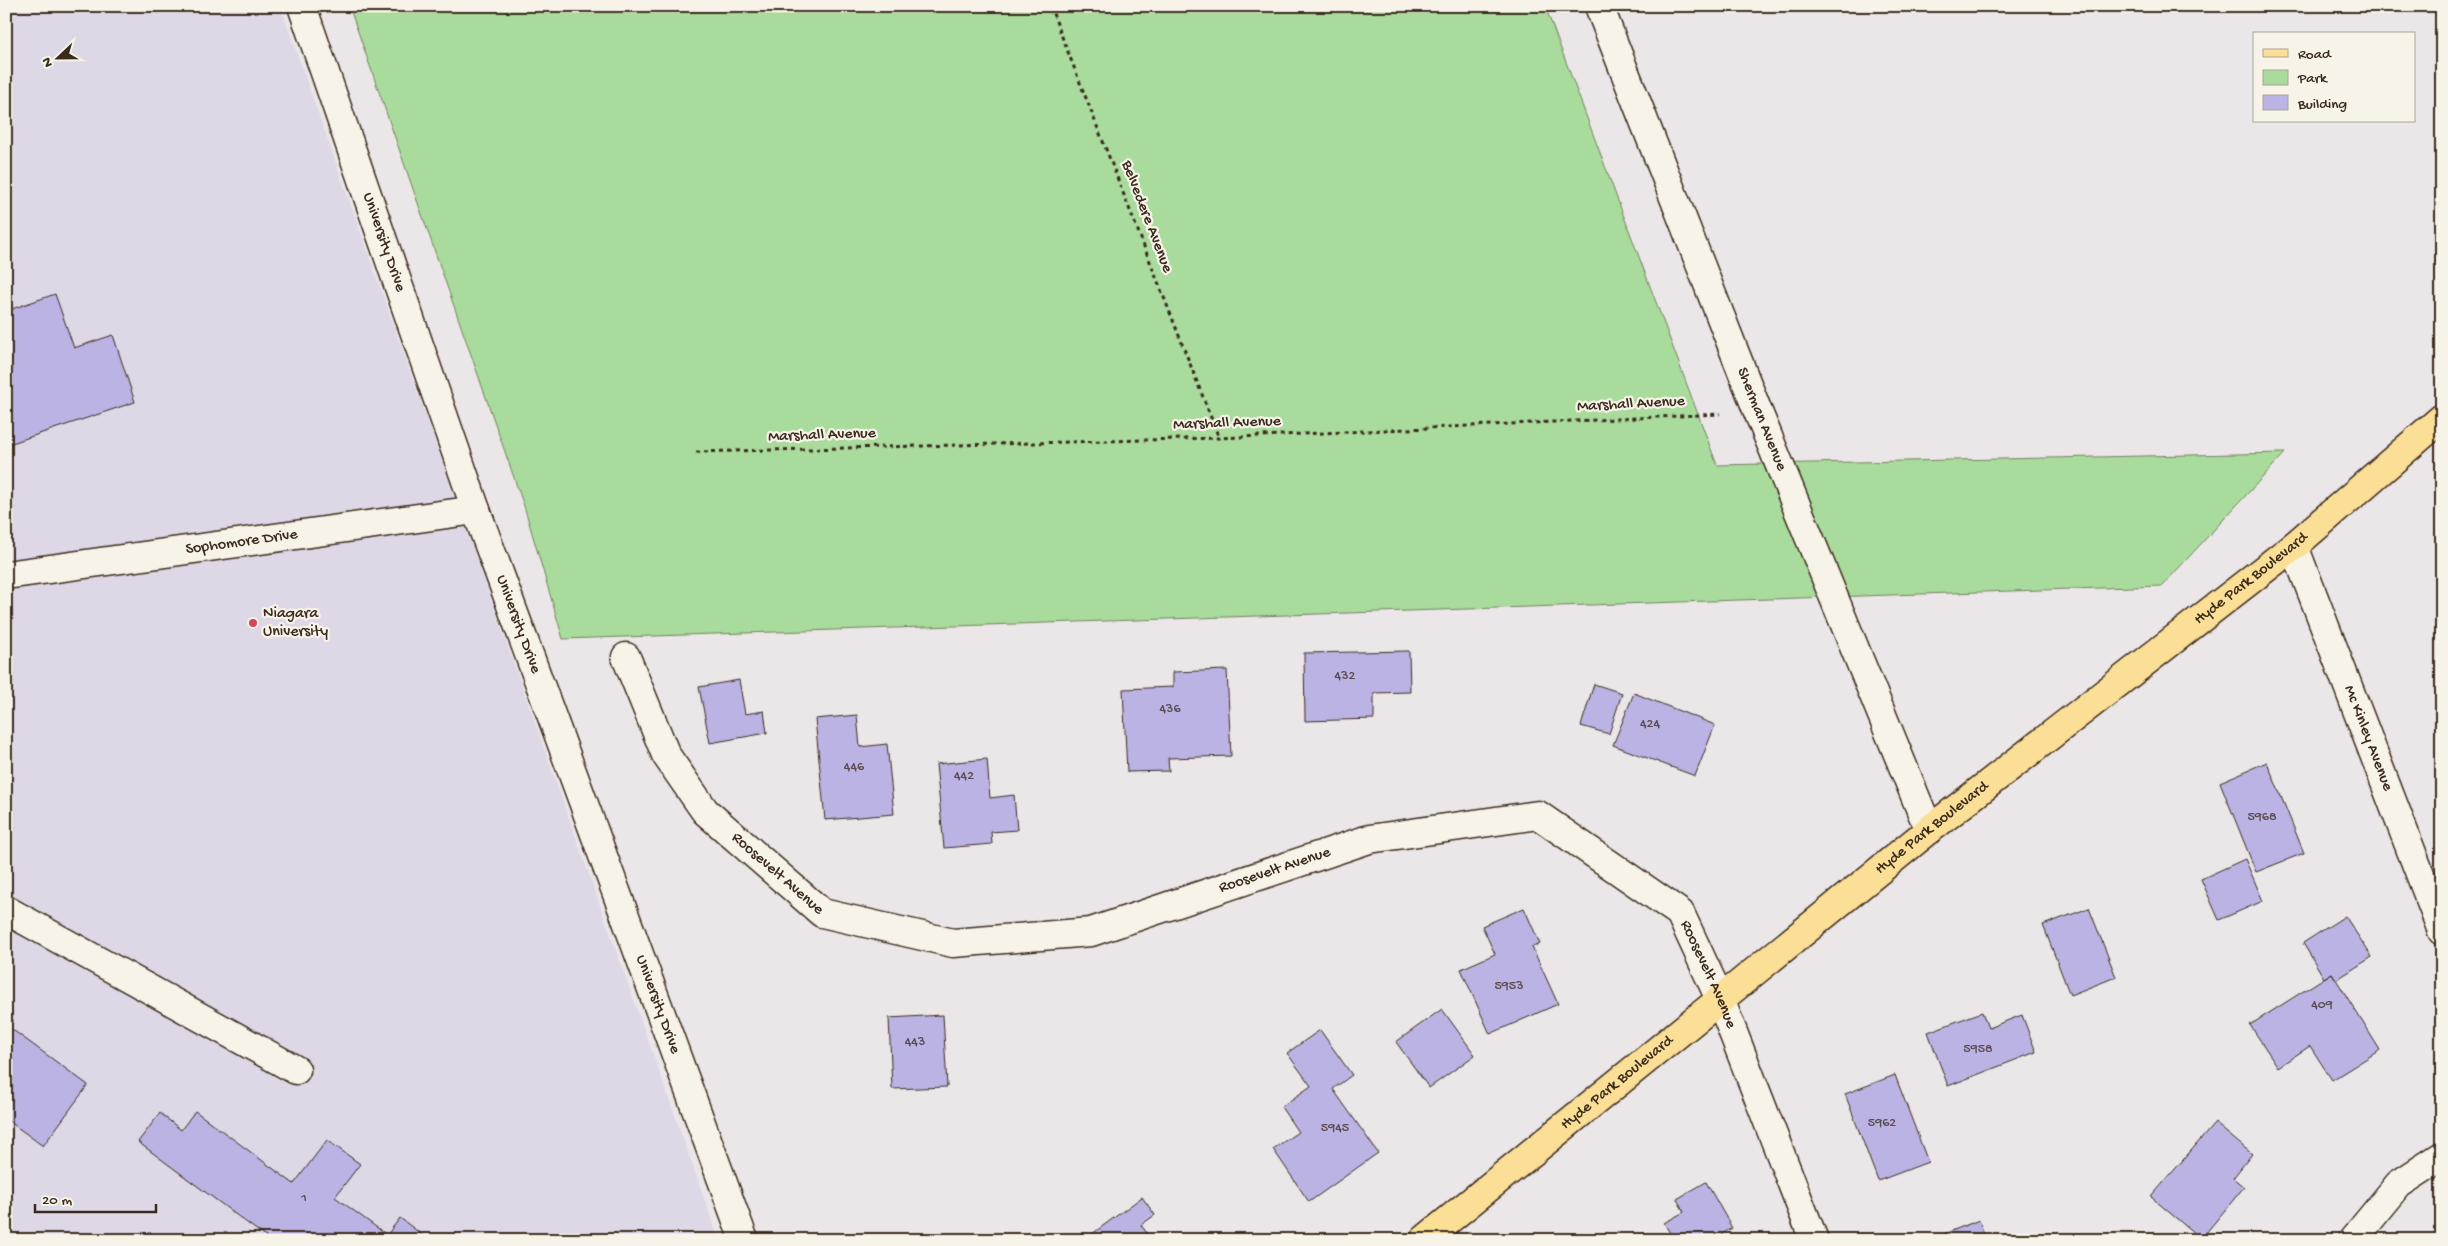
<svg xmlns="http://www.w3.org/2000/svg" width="2448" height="1246" font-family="'Gochi Hand',sans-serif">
<rect width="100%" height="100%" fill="#ebe6e7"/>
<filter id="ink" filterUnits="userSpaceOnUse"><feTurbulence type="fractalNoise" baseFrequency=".02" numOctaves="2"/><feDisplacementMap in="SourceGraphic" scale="10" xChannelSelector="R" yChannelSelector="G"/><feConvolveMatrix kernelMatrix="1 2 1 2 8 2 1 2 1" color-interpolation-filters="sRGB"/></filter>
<g filter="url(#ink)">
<path fill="#ddd7e6" d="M 6,6 L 280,6 L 719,1240 L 6,1240 Z"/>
<path fill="#a9db9d" stroke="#72825e" d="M 349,6 L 1545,6 L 1717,465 L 2285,453 L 2162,586 L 563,639 L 525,509 Z"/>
<path fill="#bbb3e4" stroke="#3b2a1e" d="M 55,294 L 74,348 L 113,335 L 135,402 L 6,445 L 6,311 Z
M 1409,651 L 1410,692 L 1374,693 L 1374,719 L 1305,721 L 1304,653 Z
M 1227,670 L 1231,756 L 1168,758 L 1169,771 L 1127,772 L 1123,689 L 1173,687 L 1173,672 Z
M 739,680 L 745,714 L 764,711 L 767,733 L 710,743 L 699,687 Z
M 1594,684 L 1622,693 L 1609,734 L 1581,726 Z
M 1634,693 L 1715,725 L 1695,776 L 1613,745 Z
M 857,715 L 860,747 L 887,744 L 894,814 L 825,820 L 815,719 Z
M 987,759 L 990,798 L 1014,795 L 1017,830 L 991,832 L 992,844 L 944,848 L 936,764 Z
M 2267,762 L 2304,853 L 2256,872 L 2220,782 Z
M 2245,859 L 2263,901 L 2219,920 L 2201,879 Z
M 1524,908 L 1540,944 L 1532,947 L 1558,1004 L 1490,1034 L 1461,969 L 1495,954 L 1482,926 Z
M 2089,908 L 2116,977 L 2070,995 L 2043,925 Z
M 2345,916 L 2372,957 L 2336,980 L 2332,973 L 2324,978 L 2303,943 Z
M 2332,973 L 2380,1050 L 2332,1080 L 2310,1046 L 2278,1067 L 2250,1025 Z
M 1442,1009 L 1475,1055 L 1429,1088 L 1396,1042 Z
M 1982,1012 L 1988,1028 L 2022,1015 L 2036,1052 L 1948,1086 L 1928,1032 Z
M 943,1015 L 947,1087 L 892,1089 L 889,1018 Z
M 6,1025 L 88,1085 L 43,1146 L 6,1119 Z
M 1320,1030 L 1352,1075 L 1333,1089 L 1378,1153 L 1309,1202 L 1273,1149 L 1298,1132 L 1281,1107 L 1311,1086 L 1287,1053 Z
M 1895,1075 L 1928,1162 L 1878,1181 L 1845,1094 Z
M 195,1111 L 294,1184 L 327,1140 L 360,1164 L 335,1197 L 387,1235 L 400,1218 L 425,1237 L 423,1240 L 270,1240 L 138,1142 L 160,1113 L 181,1130 Z
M 2215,1123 L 2252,1154 L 2233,1178 L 2244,1187 L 2201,1239 L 2151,1197 Z
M 1706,1182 L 1732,1228 L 1722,1234 L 1725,1240 L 1674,1240 L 1664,1223 L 1684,1212 L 1677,1199 Z
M 1142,1197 L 1155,1215 L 1141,1225 L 1152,1240 L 1084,1240 Z
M 1979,1220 L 1986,1240 L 1929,1240 Z"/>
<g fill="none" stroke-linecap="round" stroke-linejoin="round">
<defs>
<g id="minor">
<path id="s1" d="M 302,6 L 476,510 L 744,1240"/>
<path id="s2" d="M 1599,6 L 1758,412 L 1929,830"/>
<path id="s3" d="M 2294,546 L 2442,931"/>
<path id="s4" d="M 6,575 L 476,510"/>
<path id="s5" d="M 626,657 L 666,755 L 705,811 L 822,913 L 953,943 L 1091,932 L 1369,839 L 1538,815 L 1680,913 L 1720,999 L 1814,1240"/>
<path d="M 6,910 L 296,1070"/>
<path d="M 2353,1240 L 2399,1184 L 2442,1156"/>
</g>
<g id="major">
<path id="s6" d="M 1424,1240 L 1929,830 L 2294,546 L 2442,418"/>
</g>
</defs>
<use href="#minor" stroke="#3b2a1e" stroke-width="31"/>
<use href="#major" stroke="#3b2a1e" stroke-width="31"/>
<path stroke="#3b2a1e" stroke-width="3" stroke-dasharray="4 4" stroke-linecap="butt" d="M 1050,6 L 1219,438
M 696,452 L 1219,438 L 1720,414"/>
<use href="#minor" stroke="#f7f3e8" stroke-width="28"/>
<use href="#major" stroke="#fbdf96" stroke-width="28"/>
</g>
</g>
<circle fill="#d1495b" stroke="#f7f3e8" stroke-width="2" cx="253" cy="623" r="5"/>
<g text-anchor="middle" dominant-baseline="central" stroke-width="4.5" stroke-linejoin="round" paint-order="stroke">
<g font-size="14" fill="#5b4c50">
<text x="1345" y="676">432</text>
<text x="1170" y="709">436</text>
<text x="1650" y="724">424</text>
<text x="854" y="767">446</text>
<text x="964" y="776">442</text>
<text x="2262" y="817">5968</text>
<text x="1509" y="986">5953</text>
<text x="2322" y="1005">409</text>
<text x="915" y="1042">443</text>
<text x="1978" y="1049">5958</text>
<text x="1882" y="1123">5962</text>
<text x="1335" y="1128">5945</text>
<text x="304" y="1198">1</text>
</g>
<g font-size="16" fill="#3b2a1e" stroke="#f7f3e8">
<text transform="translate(1146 217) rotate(69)">Belvedere Avenue</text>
<text stroke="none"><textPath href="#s1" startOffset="250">University Drive</textPath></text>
<text transform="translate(1631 405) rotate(-3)">Marshall Avenue</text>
<text stroke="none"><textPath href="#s2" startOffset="444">Sherman Avenue</textPath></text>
<text transform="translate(1227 424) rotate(-2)">Marshall Avenue</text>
<text transform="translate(822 436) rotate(-2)">Marshall Avenue</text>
<text stroke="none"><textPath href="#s4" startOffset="238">Sophomore Drive</textPath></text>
<text stroke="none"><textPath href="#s6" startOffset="1059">Hyde Park Boulevard</textPath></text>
<text stroke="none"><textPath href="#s1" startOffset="655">University Drive</textPath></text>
<text stroke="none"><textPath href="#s3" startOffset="206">Mc Kinley Avenue</textPath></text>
<text stroke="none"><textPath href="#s6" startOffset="654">Hyde Park Boulevard</textPath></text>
<text stroke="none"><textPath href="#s5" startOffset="796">Roosevelt Avenue</textPath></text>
<text stroke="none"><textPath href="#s5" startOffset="270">Roosevelt Avenue</textPath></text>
<text stroke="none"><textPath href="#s5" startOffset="1306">Roosevelt Avenue</textPath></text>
<text stroke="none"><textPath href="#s1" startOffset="1060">University Drive</textPath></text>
<text stroke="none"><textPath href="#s6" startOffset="249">Hyde Park Boulevard</textPath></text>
</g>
<g font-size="16" fill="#3b2a1e" stroke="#f7f3e8" text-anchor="start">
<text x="263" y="614">Niagara<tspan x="263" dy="18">University</tspan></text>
</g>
</g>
<rect width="2448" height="1246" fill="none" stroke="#f7f3e8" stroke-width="25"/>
<rect x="12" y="12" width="2423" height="1221" fill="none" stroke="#3b2a1e" stroke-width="2" filter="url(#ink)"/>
<rect x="2253" y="32" width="162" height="90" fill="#f7f3e8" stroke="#aca397"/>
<rect x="2263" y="49" width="25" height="8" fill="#fbdf96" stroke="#aca397"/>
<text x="2298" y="58" font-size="15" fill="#3b2a1e">Road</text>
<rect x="2263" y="70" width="25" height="15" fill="#a9db9d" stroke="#aca397"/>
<text x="2298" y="82" font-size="15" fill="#3b2a1e">Park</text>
<rect x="2263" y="95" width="25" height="15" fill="#bbb3e4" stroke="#aca397"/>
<text x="2298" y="108" font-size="15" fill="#3b2a1e">Building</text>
<g transform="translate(58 58) rotate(248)" stroke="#f7f3e8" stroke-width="4" paint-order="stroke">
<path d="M0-4L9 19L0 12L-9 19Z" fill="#3b2a1e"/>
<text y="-8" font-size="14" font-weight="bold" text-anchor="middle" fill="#3b2a1e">N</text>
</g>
<path d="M35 1204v8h121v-8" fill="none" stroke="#3b2a1e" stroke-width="2.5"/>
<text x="42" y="1204" font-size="15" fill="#3b2a1e" stroke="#f7f3e8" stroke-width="4" paint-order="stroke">20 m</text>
</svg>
